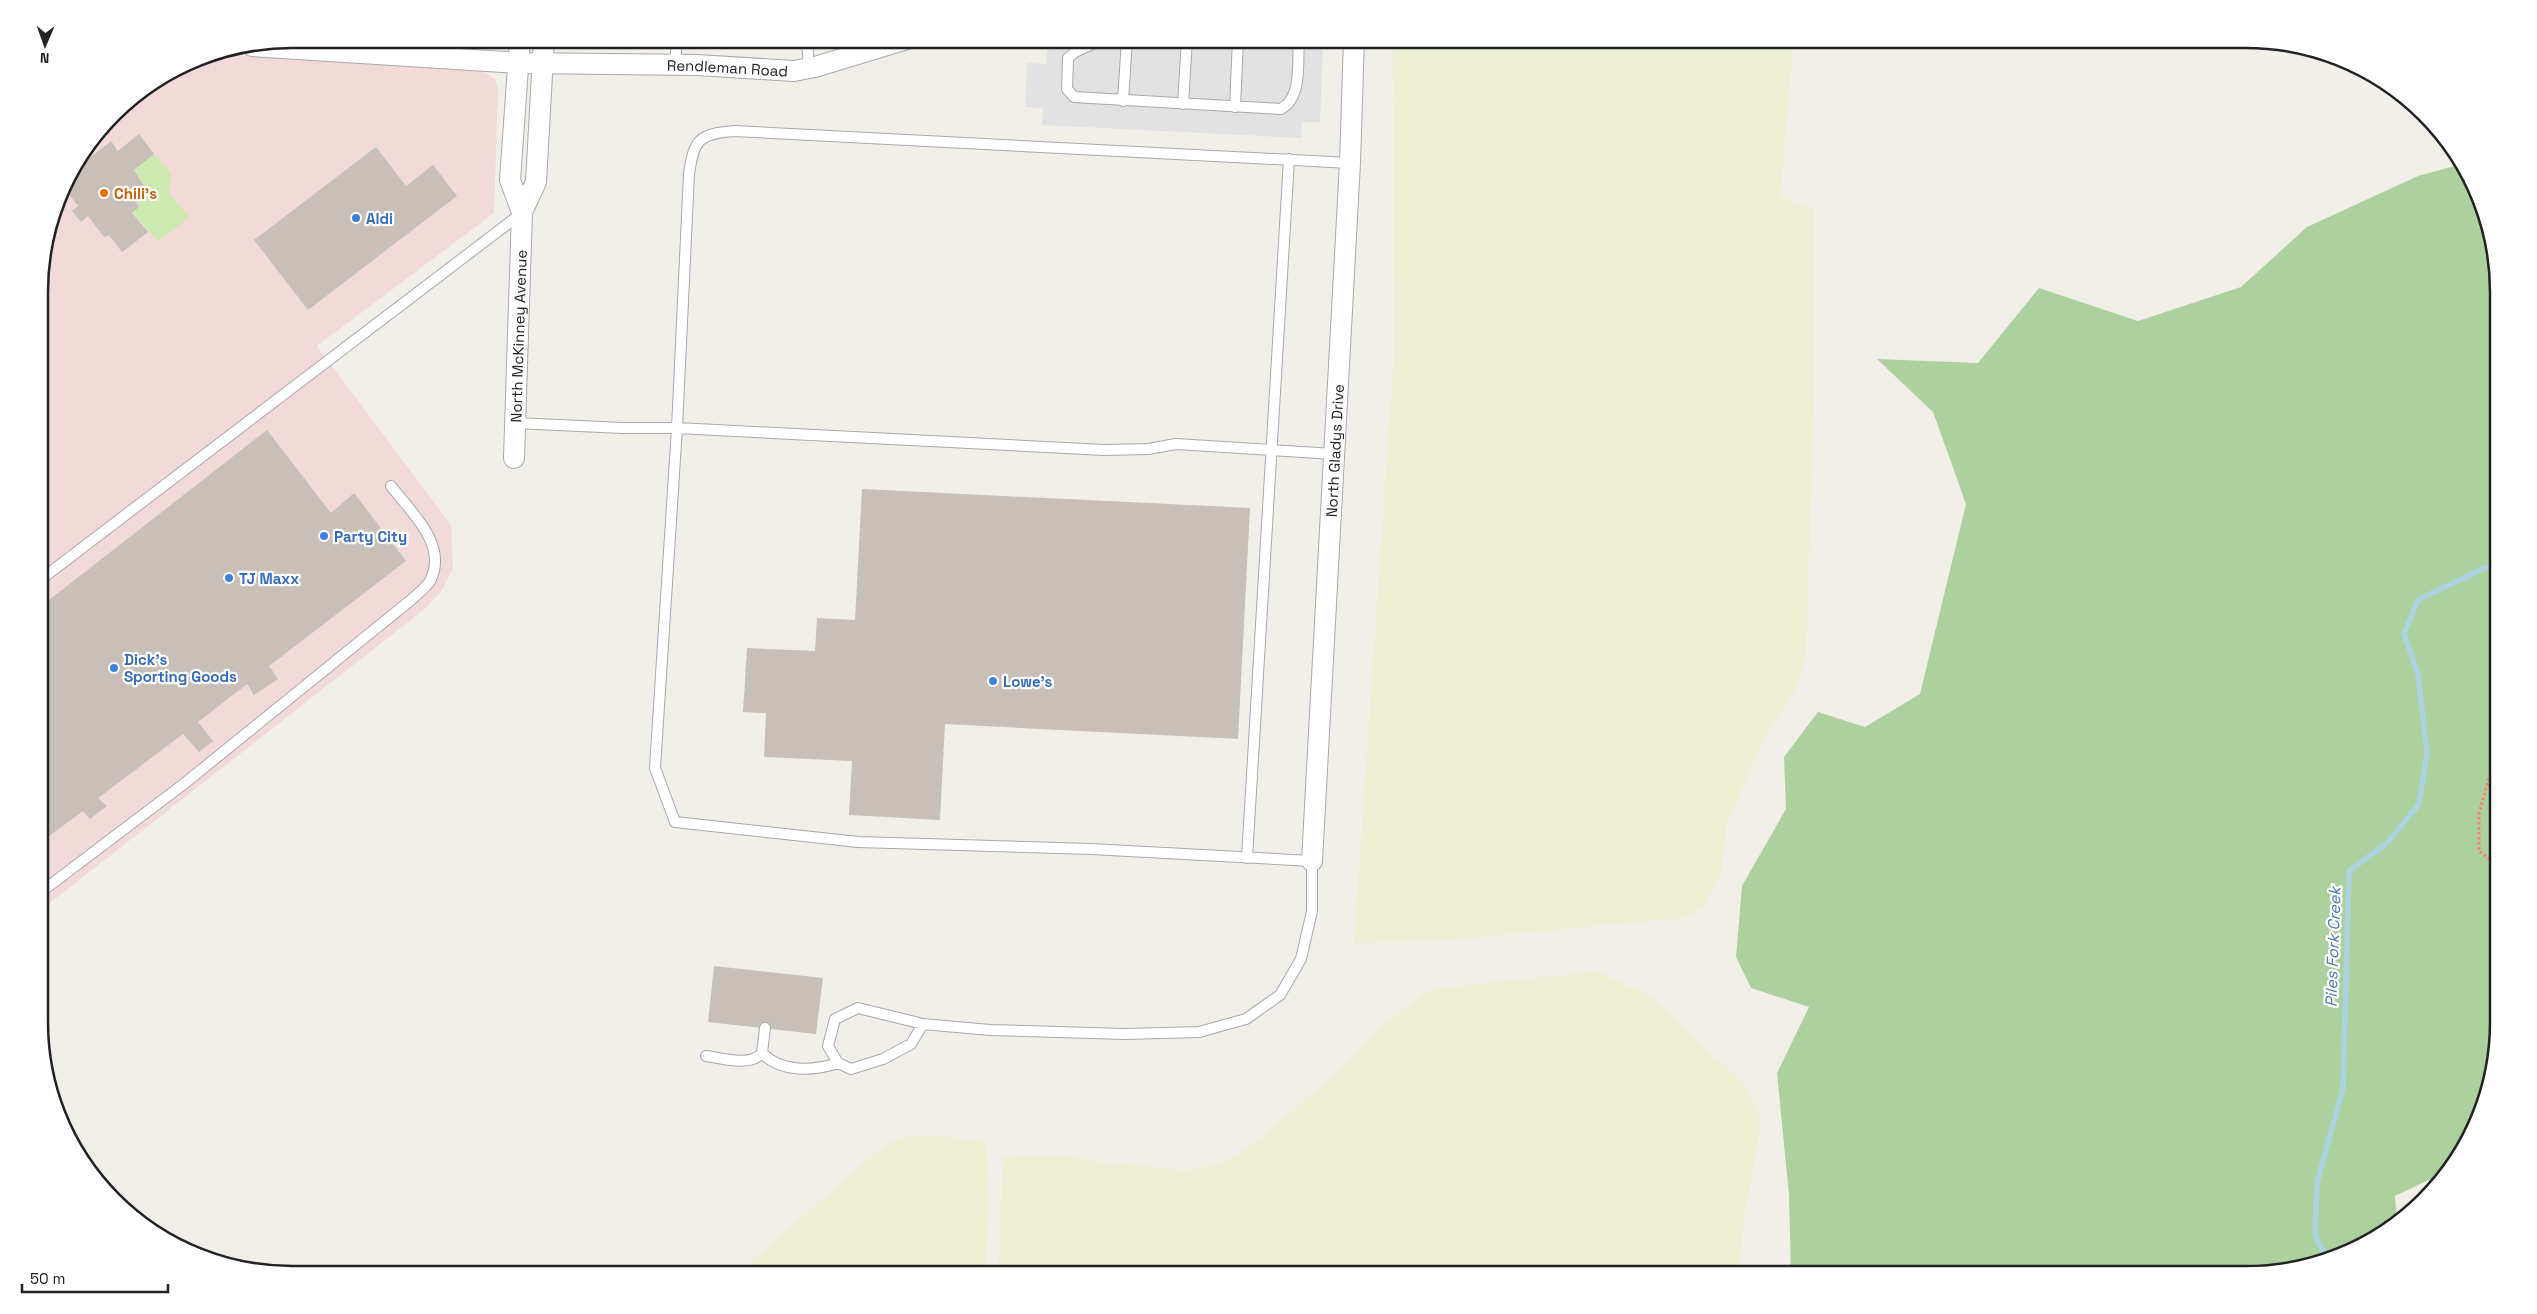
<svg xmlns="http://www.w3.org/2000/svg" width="2537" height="1314" font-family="'Space Grotesk',sans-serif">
<rect width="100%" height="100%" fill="#f2efe9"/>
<path fill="#f2dad9" d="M 212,54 L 483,71 L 495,79 L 498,89 L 494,213 L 317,346 L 451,525 L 453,568 L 443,589 L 426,608 L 41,910 L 39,275 L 65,179 L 125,102 L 195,58 Z"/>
<path fill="#eef0d5" d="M 1393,39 L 1794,39 L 1780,196 L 1814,209 L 1814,390 L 1806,658 L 1795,690 L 1764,739 L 1727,824 L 1721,872 L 1703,908 L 1687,918 L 1427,942 L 1354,943 L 1394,354 Z
M 1598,971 L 1648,995 L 1668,1012 L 1742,1082 L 1759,1111 L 1759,1137 L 1744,1218 L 1739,1275 L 998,1275 L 1003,1157 L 1065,1155 L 1096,1161 L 1185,1170 L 1209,1166 L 1235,1156 L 1262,1137 L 1347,1063 L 1382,1025 L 1423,995 L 1437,988 Z
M 937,1135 L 986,1142 L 989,1202 L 985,1275 L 731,1275 L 744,1268 L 871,1156 L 889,1143 L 909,1136 Z"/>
<path fill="#cdebb0" d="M 154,154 L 171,173 L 169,194 L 190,217 L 158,241 L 132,213 L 139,207 L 134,198 L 146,188 L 134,170 Z"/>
<path fill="#add19e" d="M 2462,164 L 2485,210 L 2496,259 L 2498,1023 L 2490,1088 L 2472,1135 L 2442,1179 L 2435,1177 L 2395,1196 L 2397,1223 L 2386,1233 L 2327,1262 L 2262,1275 L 1791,1275 L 1789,1195 L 1777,1073 L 1809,1007 L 1751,988 L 1736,957 L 1742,886 L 1786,809 L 1784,757 L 1818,712 L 1865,727 L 1920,694 L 1966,504 L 1933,412 L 1877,359 L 1978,363 L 2039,288 L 2138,321 L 2241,287 L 2307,227 L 2418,176 Z"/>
<path fill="#e2e2e2" d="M 1046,39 L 1323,39 L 1320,122 L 1302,122 L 1301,138 L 1042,125 L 1043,108 L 1025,107 L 1027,63 L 1046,64 L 1048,45 Z"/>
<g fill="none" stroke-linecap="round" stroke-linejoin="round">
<path stroke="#aad3df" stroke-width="5.5" d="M 2328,1261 L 2315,1235 L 2317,1183 L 2343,1088 L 2349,871 L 2387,843 L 2419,804 L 2427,753 L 2418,674 L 2404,634 L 2418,600 L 2497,562"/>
</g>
<path fill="#c7bfb8" d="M 139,134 L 154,154 L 134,170 L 146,189 L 134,198 L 139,207 L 132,213 L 148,232 L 122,252 L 109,235 L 104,237 L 88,216 L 81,222 L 72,211 L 78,206 L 63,186 L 65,180 L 83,156 L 86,161 L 111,141 L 118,151 Z
M 376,147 L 406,186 L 433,165 L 457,196 L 308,310 L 254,240 Z
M 267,430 L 331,513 L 354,493 L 406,561 L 269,666 L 278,679 L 254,695 L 247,684 L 198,722 L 213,741 L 199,752 L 183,734 L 98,798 L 107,806 L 90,819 L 83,811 L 41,842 L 40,607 Z
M 862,489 L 1250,508 L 1238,739 L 945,724 L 940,820 L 849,815 L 852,761 L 764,757 L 766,713 L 743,712 L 747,648 L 815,651 L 817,618 L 855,620 Z
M 714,966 L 823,978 L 816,1034 L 708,1022 Z"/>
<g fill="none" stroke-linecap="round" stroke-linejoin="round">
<defs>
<path id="service" d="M 807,39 L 809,68
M 1103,39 L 1075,52 L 1068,58 L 1067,89 L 1074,97 L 1281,109 C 1303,97 1297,61 1299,39
M 675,65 L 677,39
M 1123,101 L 1127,39
M 1183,104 L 1187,39
M 1235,107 L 1238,39
M 515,423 L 623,428 L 677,428 L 1104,450 L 1148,449 L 1176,444 L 1334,454
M 40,580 L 522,213
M 1247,858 L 1289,159
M 41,892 L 185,783 L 411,600 C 417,594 426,588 430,581 C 449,545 410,511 391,486
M 923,1024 L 911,1044 L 883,1059 L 851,1069 L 838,1063 L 828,1046 L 835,1019 L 858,1008 L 923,1024 L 990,1030 L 1125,1034 L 1199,1032 L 1246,1019 L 1280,995 L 1301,959 L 1312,911 L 1312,861 L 1091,849 L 858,842 L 675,822 L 655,768 L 677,428 L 689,174 C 694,139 699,134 734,131 L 1350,163
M 765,1028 L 762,1053 C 781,1073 814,1071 838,1063
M 706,1056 C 721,1058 751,1067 762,1053"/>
<g id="minor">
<path d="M 520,39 L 510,180 L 522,212"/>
<path id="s1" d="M 252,46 L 520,63 L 697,65 L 794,71 L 815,67 L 907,39"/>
<path id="s2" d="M 514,458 L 522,212 L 536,182 L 544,39"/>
<path id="s3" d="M 1312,861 L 1350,163 L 1354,39"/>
</g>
</defs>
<use href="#service" stroke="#a9a9a9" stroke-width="12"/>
<use href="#minor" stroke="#a9a9a9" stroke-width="22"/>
<path stroke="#fa8072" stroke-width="3" stroke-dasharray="2.5 2.5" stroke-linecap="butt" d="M 2497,709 L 2491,772 L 2479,813 L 2479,851 L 2498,866"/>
<use href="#service" stroke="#fff" stroke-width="10"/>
<use href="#minor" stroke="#fff" stroke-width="20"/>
</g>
<circle fill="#e8710a" stroke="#fff" stroke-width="2" cx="104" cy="193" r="5"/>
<g fill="#3f7fe0" stroke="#fff" stroke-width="2">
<circle cx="356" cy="218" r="5"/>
<circle cx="324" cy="536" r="5"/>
<circle cx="229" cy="578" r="5"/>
<circle cx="114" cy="668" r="5"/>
<circle cx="993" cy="681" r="5"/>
</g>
<g text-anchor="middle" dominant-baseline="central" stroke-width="4.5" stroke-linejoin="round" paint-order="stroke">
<g font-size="15" fill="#222" stroke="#fff">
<text stroke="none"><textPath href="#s1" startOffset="476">Rendleman Road</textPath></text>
<text stroke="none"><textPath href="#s2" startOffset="122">North McKinney Avenue</textPath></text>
<text stroke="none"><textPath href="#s3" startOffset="411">North Gladys Drive</textPath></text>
</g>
<g font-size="15" font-weight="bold" fill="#c56008" stroke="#fff" text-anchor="start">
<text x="114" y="193">Chili's</text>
</g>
<g font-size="15" font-weight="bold" fill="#366cbe" stroke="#fff" text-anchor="start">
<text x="366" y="218">Aldi</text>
<text x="334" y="536">Party City</text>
<text x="239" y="578">TJ Maxx</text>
<text x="124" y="659">Dick's<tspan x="124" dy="17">Sporting Goods</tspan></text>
<text x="1003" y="681">Lowe's</text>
</g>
<g font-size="16" font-style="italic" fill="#4a7aab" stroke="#fff">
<text transform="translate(2333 947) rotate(-88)">Piles Fork Creek</text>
</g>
</g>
<path d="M0 0H2537V1314H0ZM292 48H2246A244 244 0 0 1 2490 292V1022A244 244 0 0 1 2246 1266H292A244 244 0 0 1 48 1022V292A244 244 0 0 1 292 48Z" fill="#fff" fill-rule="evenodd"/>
<path fill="none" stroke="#222" stroke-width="2.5" d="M292 48H2246A244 244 0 0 1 2490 292V1022A244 244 0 0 1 2246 1266H292A244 244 0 0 1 48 1022V292A244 244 0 0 1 292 48Z"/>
<g transform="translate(45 45) rotate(182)" stroke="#ffffff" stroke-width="4" paint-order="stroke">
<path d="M0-4L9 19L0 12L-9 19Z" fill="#222222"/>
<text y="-8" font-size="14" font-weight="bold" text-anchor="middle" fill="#222222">N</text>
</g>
<path d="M22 1284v8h146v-8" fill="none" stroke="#222222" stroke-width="2.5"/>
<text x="30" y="1284" font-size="15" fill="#222222" stroke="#ffffff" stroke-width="4" paint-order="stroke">50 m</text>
</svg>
